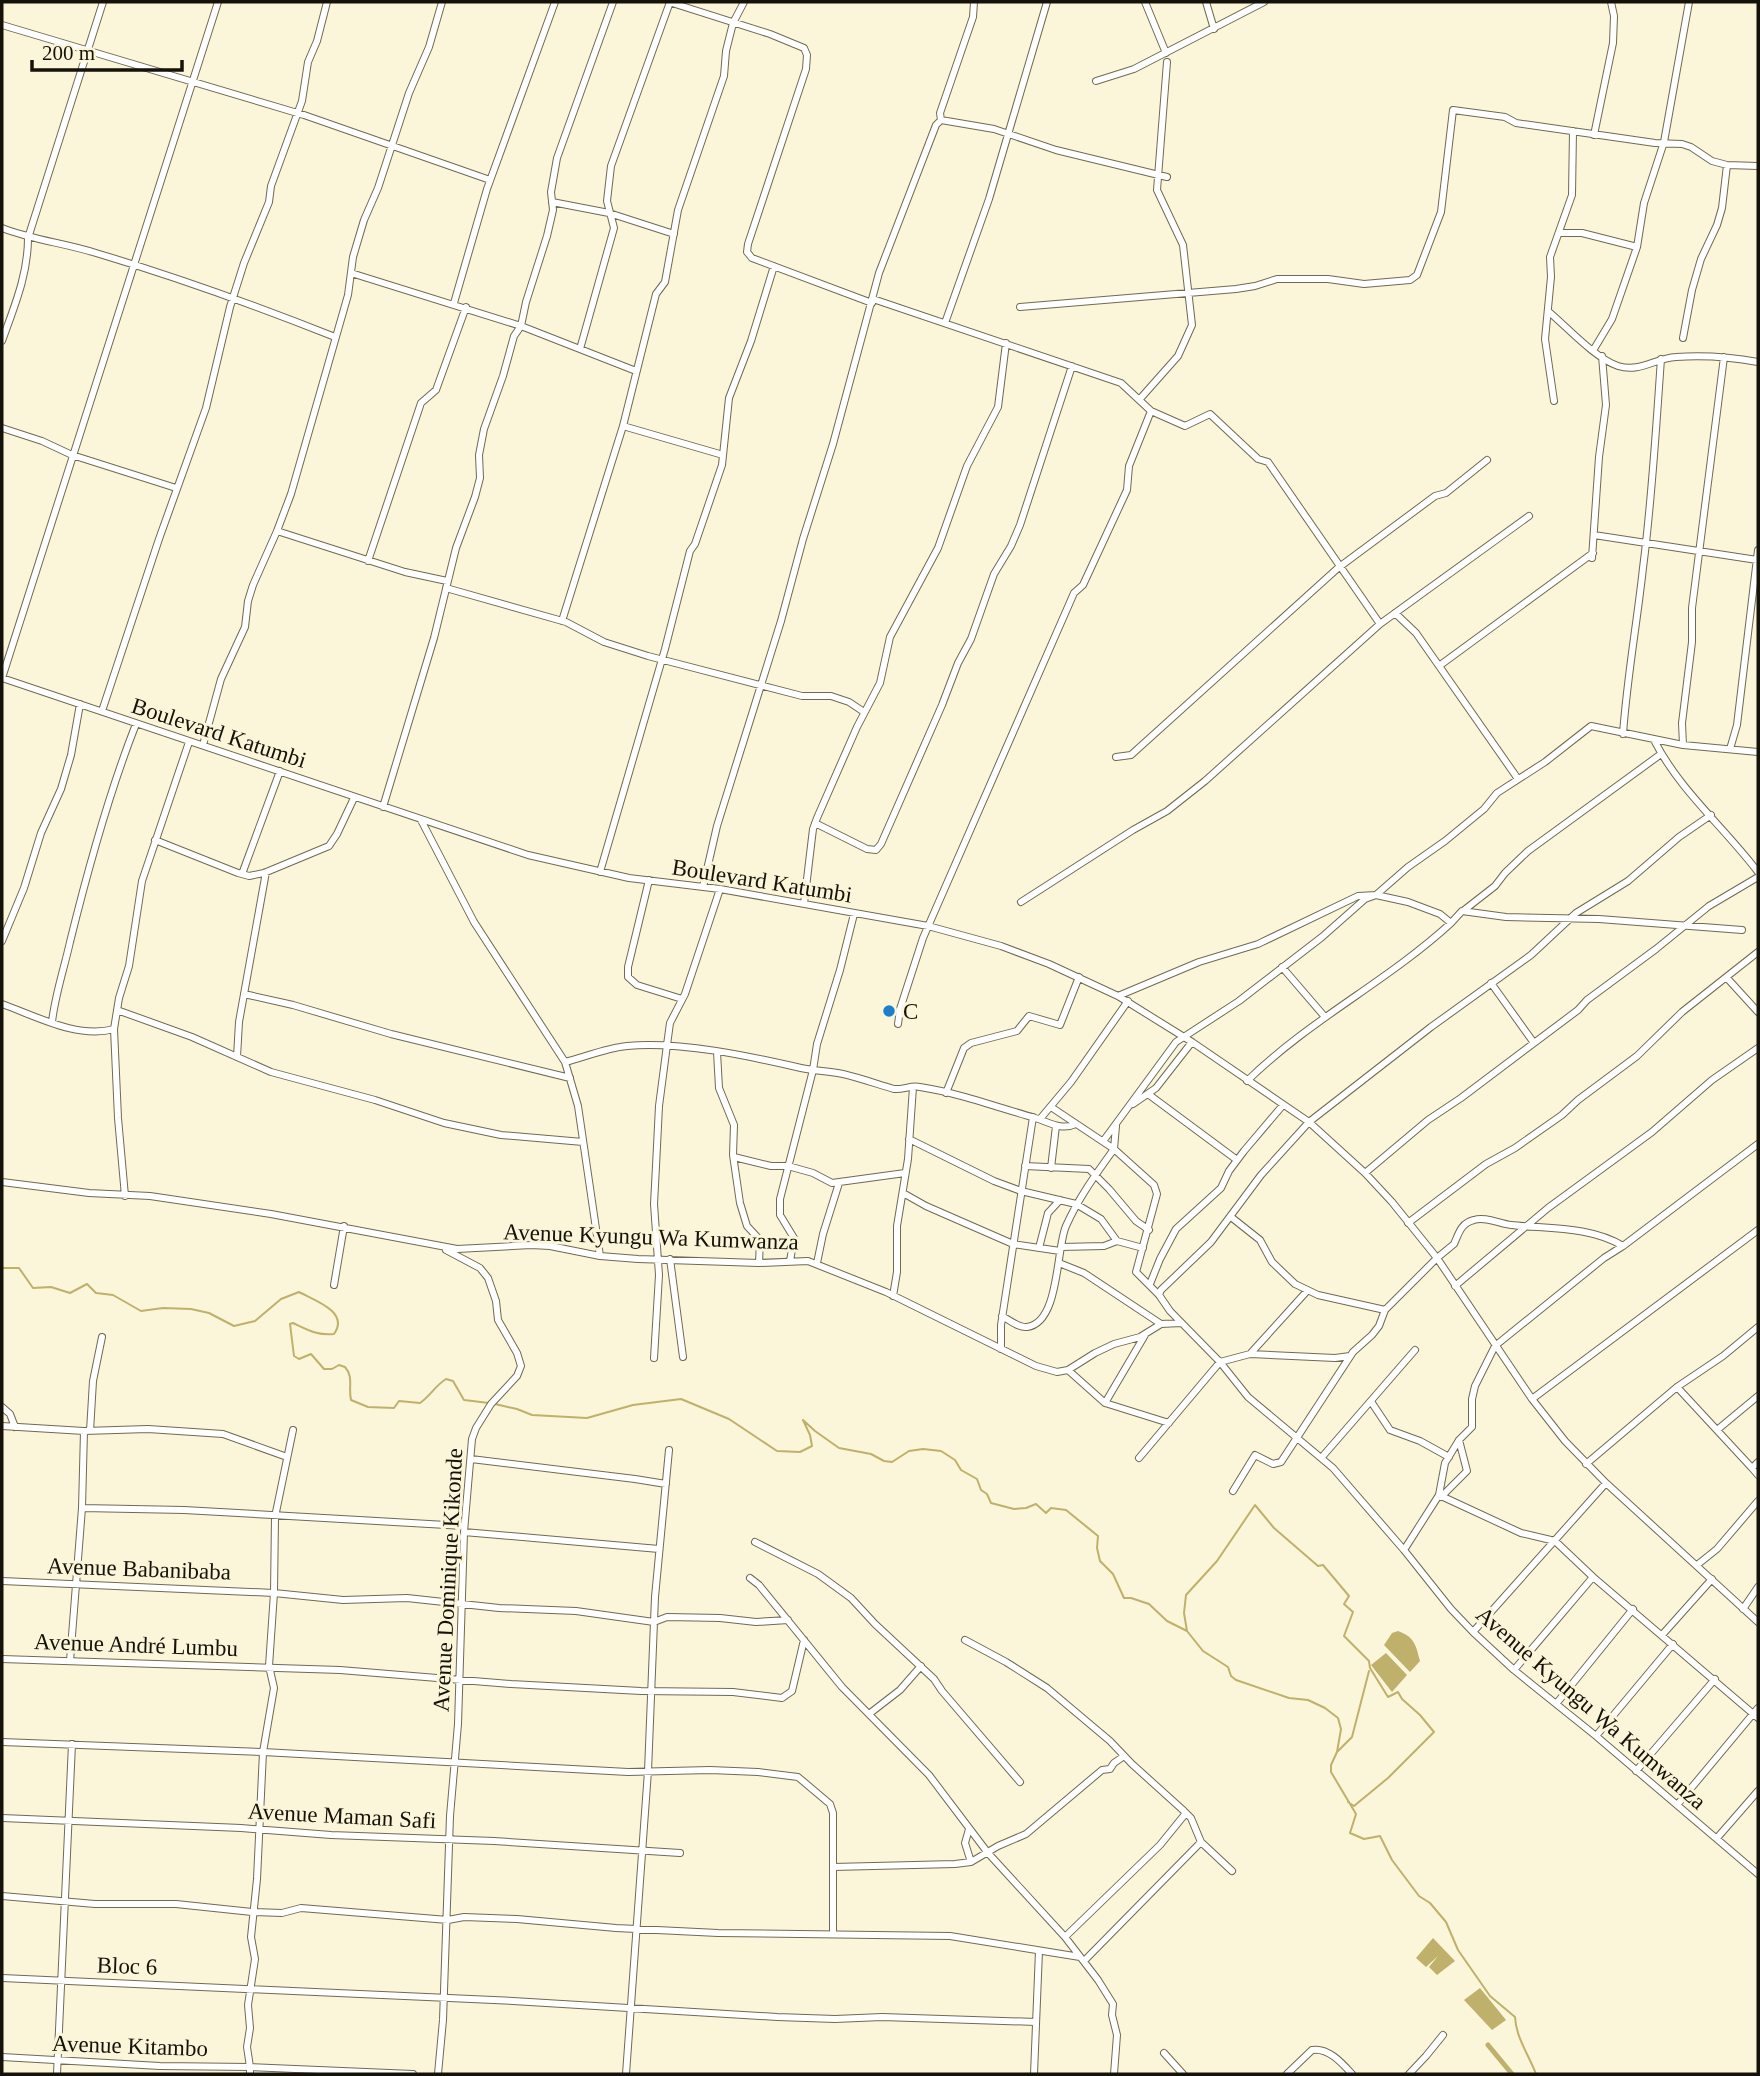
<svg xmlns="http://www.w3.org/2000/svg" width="1760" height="2076" font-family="'Times New Roman',serif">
<rect width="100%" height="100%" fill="#fbf6da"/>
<path fill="#bfb06c" d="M 1398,1631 C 1415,1637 1416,1646 1420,1661 L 1410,1672 L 1384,1645 L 1392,1633 Z
M 1386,1653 L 1407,1675 L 1392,1692 L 1371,1665 Z
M 1433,1938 L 1455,1961 L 1437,1975 L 1429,1967 L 1438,1956 L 1426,1967 L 1416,1958 Z
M 1480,1988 L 1506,2020 L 1492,2030 L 1464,2000 Z"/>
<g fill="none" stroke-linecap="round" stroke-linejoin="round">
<path stroke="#bfb06c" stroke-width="2" d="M 2,1268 L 19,1268 L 33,1288 L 51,1287 L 70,1293 L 87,1284 L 96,1293 L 113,1295 L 141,1311 L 163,1308 L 191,1309 L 209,1313 L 234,1326 L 255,1321 L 281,1299 L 299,1292 C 314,1300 350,1312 334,1334 C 318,1336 308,1330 293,1323 L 290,1324 L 294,1356 L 299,1359 L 311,1354 L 324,1369 L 332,1369 L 339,1365 L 345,1367 C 354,1377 348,1387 351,1400 L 368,1407 L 394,1408 L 399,1401 L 420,1403 C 431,1395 435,1386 446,1379 L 453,1381 L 464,1400 L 489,1403
M 495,1404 L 517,1409 L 532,1415 L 587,1418 L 633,1405 L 681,1399 L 729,1419 L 777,1451 L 800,1452 L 812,1446 L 810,1435 L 803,1420 L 815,1431 L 839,1448 L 871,1454 L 884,1461 L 892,1462 L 909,1451 L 923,1449 L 941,1451 L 955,1460 L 961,1470 L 977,1479 L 981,1490 L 987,1494 L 991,1503 L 1014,1509 L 1026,1508 L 1036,1504 L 1046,1513 L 1051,1508 L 1066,1510 L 1098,1536 L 1097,1548 L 1100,1561 L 1113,1574 L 1124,1598 L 1131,1598 L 1149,1604 L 1167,1621 L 1187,1631 L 1203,1651 L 1228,1667 L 1231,1676 L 1236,1680 L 1289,1698 L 1308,1700 L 1325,1708 L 1338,1718 L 1341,1729 L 1337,1752 L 1331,1765 L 1331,1772 L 1356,1814 L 1350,1833 L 1364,1839 L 1380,1836 L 1392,1860 L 1419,1896 L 1430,1903 L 1446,1922 L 1458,1950 L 1490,1996 L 1515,2017 C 1516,2038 1529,2055 1536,2074
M 1187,1631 L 1184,1613 L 1186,1595 L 1217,1561 L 1255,1505 L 1274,1528 L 1318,1566 L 1323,1565 L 1349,1596 L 1344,1604 L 1353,1612 L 1344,1636 L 1369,1661 L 1370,1668 L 1388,1697 L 1398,1692 L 1402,1699 L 1420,1715 L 1434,1732 L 1388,1778 L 1354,1806 L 1348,1802
M 1338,1751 L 1352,1737 L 1369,1671"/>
<path stroke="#bfb06c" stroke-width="5" d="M 1488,2045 L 1512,2074"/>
<defs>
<path id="minor" d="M 669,2 L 770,34 L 804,48 L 807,55 L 806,69 L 748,244 L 747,252 L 752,258 L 872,303
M 1145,2 L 1166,53
M 1206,2 L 1214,29
M 2,25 L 304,115 L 490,180
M 1096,81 L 1134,69 L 1264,2
M 941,120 L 994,129 L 1056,150 L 1167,177
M 1594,135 L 1613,43 L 1614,16 L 1611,2
M 552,202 L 609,213 L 674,234
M 2,228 C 33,240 64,243 96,253 C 176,277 257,306 335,337
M 1559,233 L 1582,233 L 1637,247
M 351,273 L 521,326 L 636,371
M 873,299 L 1121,383 L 1151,411 L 1185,426 L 1210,414 L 1258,459 L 1268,462 L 1380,624
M 454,303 L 487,189 L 555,2
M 1020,307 L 1236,289 L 1255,286 L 1277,279 L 1328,279 L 1364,284 L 1410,280 L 1417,275 L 1441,212 L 1453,110 L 1505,117 L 1516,123 L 1655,143 L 1682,144 L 1691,147 L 1712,161 L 1727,165 L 1758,166
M 1549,312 C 1568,328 1595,358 1618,366 C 1640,373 1655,358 1676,357 C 1704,355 1731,357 1758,362
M 945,323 L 989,199 L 1047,2
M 1683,338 L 1692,290 L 1701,259 L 1717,225 L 1722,208 L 1727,165
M 2,341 C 14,307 28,275 28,238 L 103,2
M 580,349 L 614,228 L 607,201 L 611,166 L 670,2
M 1594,349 L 1612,319 L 1637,247 L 1644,203 L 1664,142 L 1689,2
M 1139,400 L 1178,356 L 1192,325 L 1183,245 L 1157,190 L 1167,62
M 1554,401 L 1545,339 L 1551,277 L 1550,257 L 1572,195 L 1573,131
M 623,426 L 723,455
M 2,428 L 42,441 L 72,455 L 176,488
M 277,531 L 405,572 L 447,581
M 1594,535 L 1757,560
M 1592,558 L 1599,457 L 1606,405 L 1602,356
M 368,561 L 421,403 L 436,390 L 466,307
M 446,588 L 566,622 L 604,642 L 648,656 L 802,696 L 831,696 L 849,702 L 864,712
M 1395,613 L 1416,633 L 1518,779
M 562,621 L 623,426 L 656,294 L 665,282 L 678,210 L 724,76 L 726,51 L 733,23 L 744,2
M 1439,666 L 1593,553
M 2,678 L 528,855 L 629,878 L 720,889 L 928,926 L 1001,946 L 1049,964 L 1118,996 L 1192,1042 L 1309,1122 L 1365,1173 L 1392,1202 L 1437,1258 L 1532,1399 L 1565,1441 L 1606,1483 L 1758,1622
M 2,678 L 218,2
M 102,711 L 159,539 L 206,408 L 230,307 L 244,263 L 269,202 L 271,186 L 302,101 L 308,62 L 317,41 L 327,2
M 1623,734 C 1627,678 1637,623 1643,568 C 1652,499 1656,429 1661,359
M 1654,740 C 1680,791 1724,827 1758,872
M 203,745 L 221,679 L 245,627 L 248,601 L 253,585 L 277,531 L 291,494 L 348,295 L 353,257 L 364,220 L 378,188 L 409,93 L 429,47 L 442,2
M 1683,745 L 1682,723 L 1692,642 L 1692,608 L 1724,357
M 1730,749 L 1737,725 L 1758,550
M 1116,757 L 1131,755 L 1338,568 L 1435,496 L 1446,493 L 1487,460
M 383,807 L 434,638 L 456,548 L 475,497 L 480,478 L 479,455 L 484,429 L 503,376 L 514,336 L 521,326 L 526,302 L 547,236 L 553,210 L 551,192 L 557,158 L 613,2
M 421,820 L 474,922 L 565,1062 L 578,1106 L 600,1256
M 815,823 L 867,849 L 876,850 L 881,844 L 942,705 L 958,663 L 971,639 L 994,574 L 1011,546 L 1020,525 L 1072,366
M 155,840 L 238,873 L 249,876 L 264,873 L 329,846 L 337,834 L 354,798
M 600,872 L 665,649 L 690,551 L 695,544 L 722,465 L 729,398 L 751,341 L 774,266
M 242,874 L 280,771
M 649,880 L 628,967 L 628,977 L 637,985 L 682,999
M 703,887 L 717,826 L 781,621 L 803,539 L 833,444 L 879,273 L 936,125 L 941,120 L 940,113 L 973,17 L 974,2
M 1021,902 L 1133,830 L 1167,811 L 1205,781 L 1380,624 L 1529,516
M 804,904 L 813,829 L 817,818 L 857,727 L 880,683 L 890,637 L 938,548 L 967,466 L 998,407 L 1006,343
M 1463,911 L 1495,886 L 1505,873 L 1528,851 L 1661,754
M 2,941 L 24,888 L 41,833 L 61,789 L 71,755 L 80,704
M 1282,967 L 1325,1017
M 1727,978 L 1758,1012
M 1491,983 L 1534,1043
M 244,994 L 293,1005 L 391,1034 L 570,1078
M 1118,996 L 1199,962 L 1258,944 L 1358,896 L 1376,895 L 1408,902 L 1440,914 L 1451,923 L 1462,911 L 1506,917 L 1599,919 L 1742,930
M 2,1004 C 36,1016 77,1039 114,1029
M 117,1010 L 192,1037 L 271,1072 L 375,1100 L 444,1123 L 501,1135 L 583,1142
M 52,1022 C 55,995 64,969 70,942 C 88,869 108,795 136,724
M 898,1024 L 900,1009 L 923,938 L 1074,593 L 1083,585 L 1127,490 L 1129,466 L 1151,411
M 717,1052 L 719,1088 L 734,1125 L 733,1155 L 740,1203 L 747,1226 L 760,1240 L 759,1263
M 237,1057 L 239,1022 L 266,872
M 565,1062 C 585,1057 606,1048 627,1046 C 680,1041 749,1056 801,1068 C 815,1071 829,1071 843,1074 C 860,1078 877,1084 894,1089 C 903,1090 911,1085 920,1087 C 959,1093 997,1107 1035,1118 C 1049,1122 1061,1131 1076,1124
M 1247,1081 C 1309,1020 1388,981 1451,923
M 946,1093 L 964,1048 L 971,1043 L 1017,1031 L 1029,1016 L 1060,1025 L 1079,977
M 1148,1094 L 1237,1160
M 1133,1104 L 1156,1088 L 1192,1042
M 1040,1119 L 1071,1082 L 1128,1001
M 1116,1126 L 1114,1149 L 1154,1185 L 1157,1194 L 1136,1272 L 1159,1295 L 1170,1311 L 1220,1362 L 1248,1397 L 1333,1468 L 1404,1550 L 1451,1609 L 1473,1632 L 1514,1670 L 1596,1736 L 1758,1874
M 909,1139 L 994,1181 L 1021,1191 L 1076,1204 L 1101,1219 L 1117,1241
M 1104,1140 L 1176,1042 L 1239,1001 L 1322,937 L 1365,899 L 1376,895 L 1408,867 L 1445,841 L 1484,809 L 1497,793 L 1545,762 L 1591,726 L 1683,745 L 1758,752
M 734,1157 L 771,1166 L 788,1166 L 813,1173 L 832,1183 L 905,1173
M 1025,1166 L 1089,1169 L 1109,1189 L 1136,1221 L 1149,1230
M 1051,1168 L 1056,1126
M 1365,1173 L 1428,1120 L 1461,1098 L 1578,1010 L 1587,1000 L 1656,949 L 1709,906 L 1758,877
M 2,1182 L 89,1193 L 150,1196 L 271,1214 L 457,1249 L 531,1245 L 550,1246 L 600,1256 L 638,1259 L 759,1263 L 808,1261 L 886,1292 L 1036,1366 L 1057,1372 L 1068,1370 L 1095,1353 L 1114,1344 L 1140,1337 L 1161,1324 L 1181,1323
M 903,1193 L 926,1206 L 1013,1244 L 1060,1251
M 125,1196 L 118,1118 L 114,1029 L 119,998 L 129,966 L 142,881 L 189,742
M 1231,1217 L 1260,1240 L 1272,1262 L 1295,1284 L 1318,1295 L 1385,1310
M 1408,1223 L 1486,1164 L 1515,1148 L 1562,1115 L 1578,1100 L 1637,1056 L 1682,1012 L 1758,952
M 1061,1247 L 1104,1246 L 1117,1241 L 1143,1248
M 1039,1248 L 1048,1213 L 1060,1200
M 670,1259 L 683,1357
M 790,1261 L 794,1238 L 780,1215 L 780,1199 L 813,1070 L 817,1044 L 840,970 L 854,914
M 817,1263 L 823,1234 L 839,1183
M 1059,1263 L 1084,1273 L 1161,1324
M 1150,1284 L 1160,1259 L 1176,1229 L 1221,1188 L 1229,1171 L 1244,1151 L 1283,1105
M 334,1285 L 344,1226
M 1455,1286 L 1548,1208 L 1652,1132 L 1712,1080 L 1758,1048
M 1159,1295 L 1161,1290 L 1211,1242 L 1261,1175 L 1309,1122 L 1431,1027 L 1531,955 L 1576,913 L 1628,881 L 1679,837 L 1711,815
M 893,1296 L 897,1272 L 897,1226 L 908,1159 L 913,1087
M 1002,1316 C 1009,1320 1019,1328 1027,1327 C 1060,1323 1056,1248 1066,1226 C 1079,1197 1096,1174 1114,1149 L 1051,1107
M 1001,1349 L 1001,1325 L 1033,1117
M 1250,1354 L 1307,1291
M 654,1358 L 659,1275 L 654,1204 L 656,1166 L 659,1106 L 667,1045 L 670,1023 L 685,994 L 720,889
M 1068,1370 L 1105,1403 L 1169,1423
M 1677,1387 L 1752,1468
M 1532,1399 L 1758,1230
M 1105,1403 L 1145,1335
M 1372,1403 L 1390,1430 L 1420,1441 L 1449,1457
M 2,1407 L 10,1414 L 15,1427
M 2,1426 L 84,1431 L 82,1508 L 70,1661
M 293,1430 L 275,1517 L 274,1593 L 269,1666 L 274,1688 L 263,1752 L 257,1879 L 251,1937 L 255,1959 L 248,2005 L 250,2028 L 247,2047 L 250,2067 L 413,2074
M 1717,1430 L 1758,1396
M 84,1431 L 148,1429 L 223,1434 L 287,1457
M 90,1431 L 93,1381 L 102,1337
M 1322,1457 L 1415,1350
M 1139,1458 L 1220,1362 L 1250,1354 L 1335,1358 L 1350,1356
M 471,1459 L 635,1479 L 666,1484
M 1758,1462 L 1752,1468 L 1758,1475
M 1586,1464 L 1677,1387 L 1723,1356 L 1758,1327
M 1233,1491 L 1255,1455 L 1273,1464 L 1281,1462 L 1353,1352 L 1372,1335 L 1379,1326 L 1385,1310 L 1437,1258 L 1454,1244 C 1459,1233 1461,1223 1474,1220 C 1485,1216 1500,1224 1511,1225 C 1548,1229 1590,1226 1623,1246
M 1439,1495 L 1521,1533 L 1555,1541 L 1593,1577 L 1758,1718
M 1441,1497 L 1467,1471 L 1459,1440
M 82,1508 L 184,1510 L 464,1526
M 464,1532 L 659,1549
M 755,1542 L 818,1574 L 851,1598 L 875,1624 L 934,1679 L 942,1691 L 1020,1782
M 1404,1550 L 1439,1495 L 1445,1463 L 1459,1440 L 1472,1427 L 1472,1399 L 1475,1386 L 1495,1346 L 1604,1258 L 1623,1246 L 1758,1144
M 1697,1565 L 1717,1549 L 1758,1501
M 750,1578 L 759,1585 L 842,1687 L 929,1775 L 988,1853 L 1065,1937 L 1098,1980 L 1113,2004 L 1112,2015 L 1117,2035 L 1114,2074
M 2,1581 L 274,1593 L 343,1600 L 407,1598 L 499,1608 L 576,1611 L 654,1622 L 667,1617 L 720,1618 L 756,1622 L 788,1620
M 1743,1609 L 1758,1587
M 1473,1632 L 1606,1483
M 1662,1635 L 1712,1579
M 965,1640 L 1006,1662 L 1047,1688 L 1110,1741 L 1132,1764 L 1184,1811 L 1191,1818 L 1201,1842 L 1232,1871
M 2,1659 L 340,1670 L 511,1684 L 641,1691 L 733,1692 L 782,1698 L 792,1691 L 804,1640
M 1514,1670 L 1593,1577
M 1556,1704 L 1633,1609
M 869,1714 L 900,1690 L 921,1666
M 1596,1736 L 1673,1644
M 2,1742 L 263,1752 L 628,1772 L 710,1770 L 758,1772 L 798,1777 L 830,1804 L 833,1813 L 833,1934
M 1636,1771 L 1715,1679
M 1677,1805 L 1758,1708
M 2,1818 L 241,1828 L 331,1835 L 494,1841 L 680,1853
M 969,1829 L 965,1843 L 971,1862
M 1717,1838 L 1758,1791
M 833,1867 L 955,1864 L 971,1862 L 998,1846 L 1026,1834 L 1102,1770 L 1110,1769 L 1114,1763 L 1124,1756
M 2,1896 L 95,1904 L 176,1904 L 252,1912 L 282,1913 L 301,1908 L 448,1920 L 464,1917 L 517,1919 L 616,1928 L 718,1933 L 950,1936 L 1080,1957
M 1065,1937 L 1160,1845 L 1186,1813
M 1084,1961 L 1201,1842
M 2,1978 L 513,2001 L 777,2017 L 835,2019 L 882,2017 L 1036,2022
M 1164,2053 L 1183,2074
M 2,2057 L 160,2066 L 250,2067 L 250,2074
M 57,2074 L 72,1744
M 438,2074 L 443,2020 L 450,1816 L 458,1724 L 464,1532 L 472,1439 L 476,1428 L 491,1404 L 517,1376 L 521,1366 L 517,1353 L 498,1320 L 496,1301 L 488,1278 L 480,1268 L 446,1250
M 626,2074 L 648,1771 L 655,1597 L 669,1450
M 1034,2074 L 1039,1951
M 1287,2074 L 1312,2050 C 1328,2047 1342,2063 1352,2074
M 1409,2074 L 1426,2056 L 1443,2035"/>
</defs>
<use href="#minor" stroke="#6f6a52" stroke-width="8"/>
<use href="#minor" stroke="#fff" stroke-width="6"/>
</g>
<circle fill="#1d7fcb" stroke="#fbf6da" stroke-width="2.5" cx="889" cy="1011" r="7"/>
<g text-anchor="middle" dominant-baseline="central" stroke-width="6" stroke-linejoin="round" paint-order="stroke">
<g font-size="23" fill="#141209" stroke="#fbf6da">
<text transform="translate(219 733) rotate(18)">Boulevard Katumbi</text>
<text transform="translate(762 881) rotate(9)">Boulevard Katumbi</text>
<text transform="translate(651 1237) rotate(2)">Avenue Kyungu Wa Kumwanza</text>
<text transform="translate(139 1569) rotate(2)">Avenue Babanibaba</text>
<text transform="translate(448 1580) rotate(-87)">Avenue Dominique Kikonde</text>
<text transform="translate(136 1645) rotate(2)">Avenue André Lumbu</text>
<text transform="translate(1591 1708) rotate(41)">Avenue Kyungu Wa Kumwanza</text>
<text transform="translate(342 1816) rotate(3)">Avenue Maman Safi</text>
<text transform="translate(127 1966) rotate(2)">Bloc 6</text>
<text transform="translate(130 2046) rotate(2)">Avenue Kitambo</text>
</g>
<g font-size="23" fill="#141209" stroke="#fbf6da" text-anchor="start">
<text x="903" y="1011">C</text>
</g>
</g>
<rect width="1760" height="2076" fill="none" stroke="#141209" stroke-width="7"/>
<path d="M32 60v10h150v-10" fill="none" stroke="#141209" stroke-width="3.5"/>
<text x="42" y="60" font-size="21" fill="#141209" stroke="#fbf6da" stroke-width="5" paint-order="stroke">200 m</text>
</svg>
